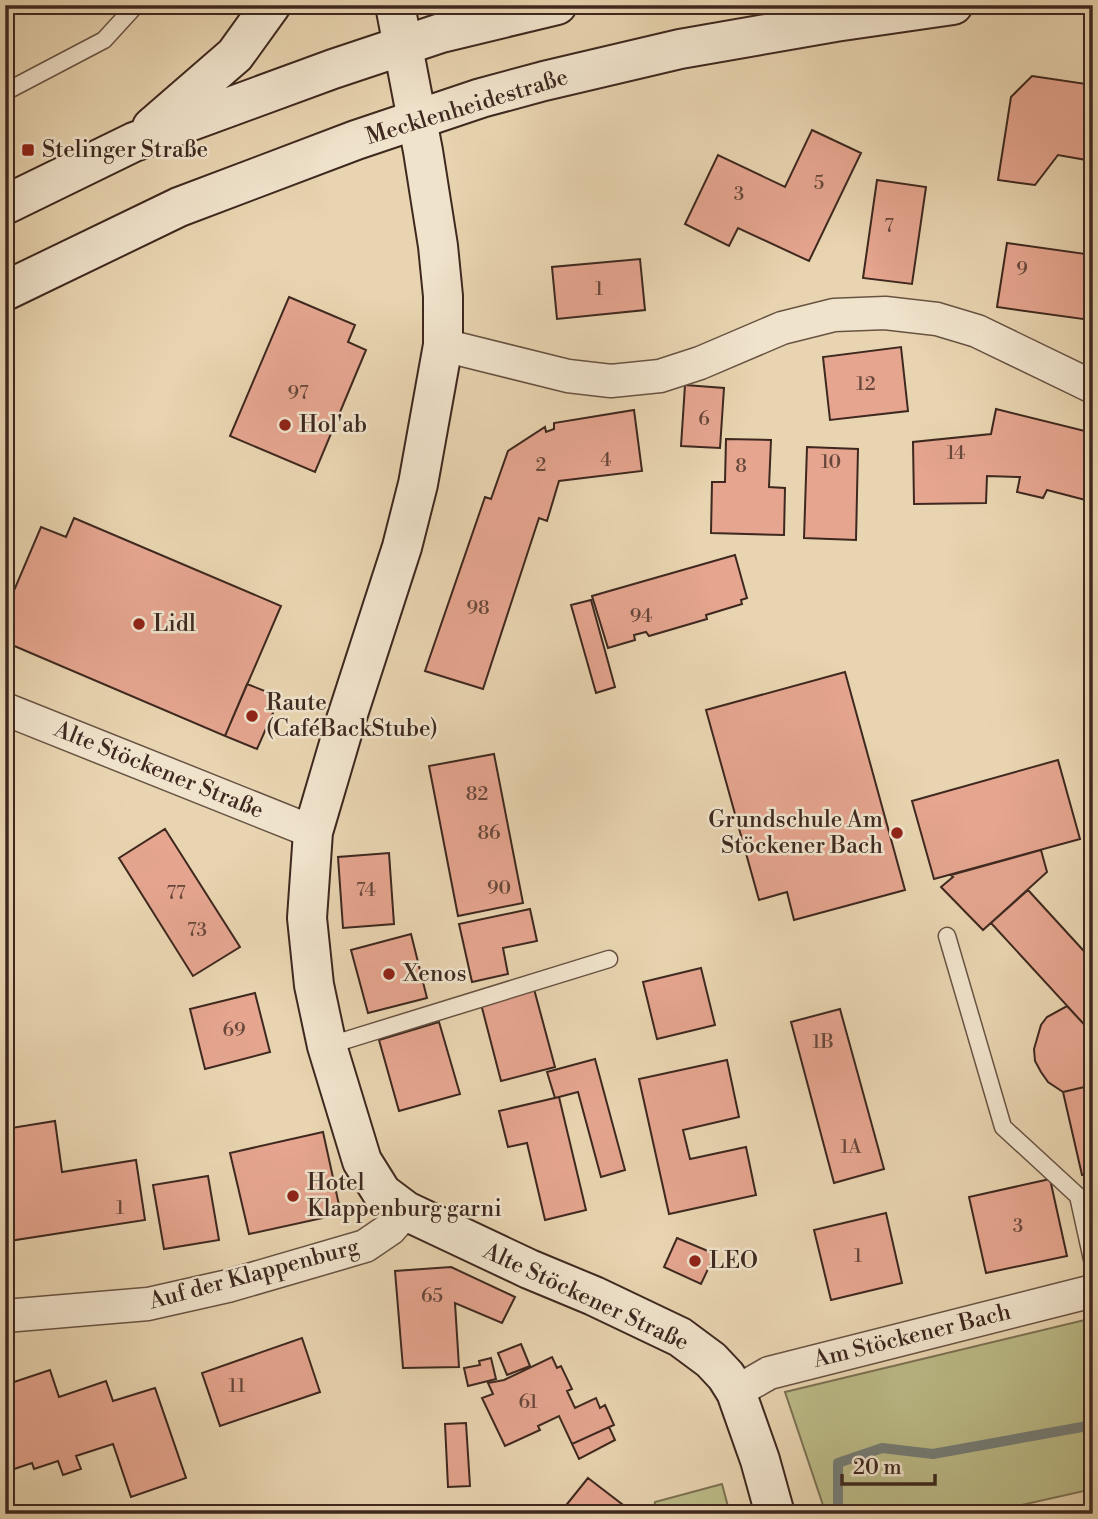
<svg xmlns="http://www.w3.org/2000/svg" width="1098" height="1519" font-family="'Libre Bodoni',serif">
<rect width="100%" height="100%" fill="#e8d4b0"/>
<filter id="stains"><feTurbulence type="fractalNoise" baseFrequency=".00286" numOctaves="4"/><feColorMatrix values="0 0 0 0 .2 0 0 0 0 .09 0 0 0 0 .02 0 0 0 .5 -.17"/></filter>
<radialGradient id="worn" r=".72"><stop offset=".6" stop-color="#630" stop-opacity="0"/><stop offset="1" stop-color="#630" stop-opacity=".3"/></radialGradient>
<path fill="#bb8" stroke="#7c7254" stroke-width="2" d="M 1093,1318 L 1093,1489 L 981,1514 L 826,1514 L 785,1392 Z
M 722,1484 L 730,1514 L 653,1514 L 655,1502 Z"/>
<g fill="none" stroke-linecap="round" stroke-linejoin="round">
<path stroke="#757e78" stroke-width="10" d="M 826,1512 L 838,1510 L 838,1463 L 882,1448 L 933,1454 L 1093,1425"/>
</g>
<path fill="#e5a58f" stroke="#3e281f" stroke-width="2" d="M 1032,76 L 1093,85 L 1093,179 L 1086,160 L 1058,155 L 1035,185 L 998,180 L 1011,97 Z
M 812,130 L 861,153 L 809,261 L 738,228 L 729,246 L 685,224 L 718,155 L 785,187 Z
M 877,180 L 926,187 L 912,284 L 863,278 Z
M 1007,243 L 1093,255 L 1093,303 L 1090,320 L 997,307 Z
M 640,259 L 645,310 L 557,319 L 552,267 Z
M 289,297 L 355,325 L 348,342 L 366,350 L 315,472 L 230,436 Z
M 901,347 L 908,411 L 830,420 L 823,357 Z
M 685,385 L 724,388 L 720,448 L 681,446 Z
M 996,409 L 1093,433 L 1093,502 L 1047,490 L 1043,498 L 1017,492 L 1020,477 L 987,476 L 986,503 L 914,504 L 913,442 L 991,434 Z
M 634,410 L 642,471 L 559,481 L 547,521 L 539,518 L 483,689 L 425,671 L 485,497 L 491,499 L 508,451 L 545,427 L 546,432 L 554,429 L 554,423 Z
M 726,439 L 771,440 L 769,487 L 785,488 L 784,535 L 711,533 L 712,482 L 725,482 Z
M 807,447 L 858,449 L 856,540 L 804,538 Z
M 74,518 L 281,606 L 225,736 L 5,642 L 5,598 L 10,600 L 41,527 L 66,537 Z
M 735,555 L 747,598 L 741,600 L 742,604 L 706,615 L 707,619 L 649,636 L 646,632 L 634,635 L 635,640 L 608,648 L 592,596 Z
M 591,600 L 615,687 L 596,693 L 571,605 Z
M 845,672 L 905,890 L 794,920 L 787,892 L 759,900 L 706,710 Z
M 247,684 L 280,697 L 257,749 L 225,736 Z
M 494,754 L 523,903 L 458,916 L 429,766 Z
M 1058,760 L 1080,839 L 934,879 L 912,801 Z
M 165,829 L 240,947 L 193,976 L 119,858 Z
M 1041,850 L 1047,872 L 983,930 L 941,887 L 953,877 L 951,875 Z
M 389,853 L 394,924 L 343,928 L 338,857 Z
M 1028,890 L 1093,961 L 1093,1034 L 991,923 Z
M 530,909 L 537,941 L 503,948 L 508,974 L 472,982 L 459,924 Z
M 411,934 L 427,998 L 368,1013 L 351,950 Z
M 701,968 L 715,1025 L 657,1039 L 643,982 Z
M 534,989 L 555,1067 L 501,1081 L 481,1004 Z
M 255,993 L 270,1052 L 205,1069 L 190,1009 Z
M 1067,1006 L 1093,1034 L 1093,1085 L 1063,1092 L 1048,1082 L 1041,1072 L 1035,1061 L 1034,1049 L 1041,1025 L 1047,1017 Z
M 840,1009 L 884,1169 L 834,1183 L 791,1022 Z
M 439,1022 L 460,1094 L 399,1111 L 379,1040 Z
M 595,1059 L 625,1170 L 601,1177 L 578,1092 L 555,1098 L 547,1072 Z
M 727,1060 L 739,1117 L 683,1130 L 690,1159 L 746,1147 L 756,1195 L 669,1214 L 639,1079 Z
M 1093,1085 L 1093,1173 L 1082,1175 L 1063,1092 Z
M 559,1097 L 586,1210 L 545,1220 L 527,1143 L 508,1147 L 499,1111 Z
M 55,1121 L 62,1172 L 136,1160 L 145,1220 L 9,1241 L 5,1217 L 5,1129 Z
M 323,1132 L 341,1214 L 249,1234 L 230,1153 Z
M 208,1176 L 219,1240 L 164,1249 L 153,1185 Z
M 1050,1179 L 1067,1256 L 986,1273 L 969,1197 Z
M 886,1213 L 902,1283 L 831,1300 L 814,1230 Z
M 677,1238 L 715,1254 L 701,1284 L 664,1267 Z
M 451,1267 L 515,1297 L 502,1323 L 455,1303 L 459,1367 L 403,1368 L 395,1271 Z
M 302,1338 L 320,1392 L 220,1426 L 202,1373 Z
M 521,1344 L 530,1366 L 507,1375 L 498,1353 Z
M 552,1357 L 557,1368 L 561,1366 L 572,1389 L 567,1391 L 575,1408 L 596,1398 L 600,1408 L 605,1405 L 614,1425 L 572,1444 L 559,1416 L 538,1426 L 540,1430 L 505,1446 L 482,1398 L 493,1394 L 488,1383 L 504,1380 Z
M 491,1358 L 496,1379 L 468,1386 L 464,1368 L 480,1365 L 479,1361 Z
M 50,1370 L 59,1397 L 106,1381 L 113,1401 L 155,1388 L 186,1478 L 131,1497 L 113,1444 L 76,1456 L 81,1469 L 63,1475 L 58,1461 L 34,1469 L 32,1463 L 5,1472 L 5,1385 Z
M 466,1423 L 470,1486 L 448,1487 L 445,1424 Z
M 609,1427 L 615,1440 L 579,1459 L 572,1444 Z
M 588,1478 L 627,1508 L 622,1514 L 559,1514 Z"/>
<g fill="none" stroke-linecap="round" stroke-linejoin="round">
<defs>
<path id="lane" d="M 5,92 L 104,40 L 136,5
M 947,936 L 1003,1127 L 1078,1196 L 1093,1264
M 327,1046 L 609,959"/>
<path id="street" d="M 443,345 L 568,376 L 611,381 L 660,376 L 700,363 L 782,328 L 834,315 L 885,313 L 937,319 L 977,331 L 1093,387
M 5,709 L 313,832
M 5,1316 L 148,1304 L 228,1286 L 365,1246 L 390,1229 L 406,1211
M 736,1392 L 769,1373 L 1093,1291"/>
<path id="secondary" d="M 395,5 L 423,151 L 438,246 L 443,296 L 443,345 L 418,484 L 402,547 L 346,720 L 313,832 L 307,918 L 314,985 L 327,1046 L 362,1161 L 382,1193 L 406,1211 L 529,1269 L 594,1296 L 680,1337 L 711,1360 L 726,1376 L 736,1392 L 760,1460 L 775,1514
M 152,127 L 235,55 L 271,5
M 5,205 L 134,142 L 333,69 L 441,33 L 557,5
M 5,291 L 179,207 L 356,140 L 481,98 L 544,81 L 680,49 L 835,22 L 953,5"/>
</defs>
<use href="#lane" stroke="#685343" stroke-width="19"/>
<use href="#street" stroke="#685343" stroke-width="35"/>
<use href="#secondary" stroke="#3e281f" stroke-width="42"/>
<use href="#lane" stroke="#f0e3cc" stroke-width="16"/>
<use href="#street" stroke="#f0e3cc" stroke-width="32"/>
<use href="#secondary" stroke="#f0e3cc" stroke-width="38"/>
</g>
<g fill="#8f2418" stroke="#f0e3cc" stroke-width="2.5">
<rect x="21" y="143" width="14" height="14" rx="3.5"/>
<circle cx="285" cy="425" r="7"/>
<circle cx="139" cy="624" r="7"/>
<circle cx="252" cy="716" r="7"/>
<circle cx="897" cy="833" r="7"/>
<circle cx="389" cy="974" r="7"/>
<circle cx="293" cy="1196" r="7"/>
<circle cx="695" cy="1261" r="7"/>
</g>
<g text-anchor="middle" dominant-baseline="central" stroke-width="5" stroke-linejoin="round" paint-order="stroke">
<g font-size="19" fill="#68473b">
<text x="819" y="183">5</text>
<text x="739" y="194">3</text>
<text x="889" y="226">7</text>
<text x="1022" y="269">9</text>
<text x="599" y="289">1</text>
<text x="866" y="384">12</text>
<text x="298" y="393">97</text>
<text x="704" y="419">6</text>
<text x="956" y="453">14</text>
<text x="606" y="460">4</text>
<text x="831" y="462">10</text>
<text x="541" y="465">2</text>
<text x="741" y="466">8</text>
<text x="478" y="608">98</text>
<text x="641" y="616">94</text>
<text x="477" y="794">82</text>
<text x="489" y="833">86</text>
<text x="499" y="888">90</text>
<text x="366" y="890">74</text>
<text x="176" y="893">77</text>
<text x="197" y="930">73</text>
<text x="234" y="1030">69</text>
<text x="823" y="1042">1B</text>
<text x="851" y="1147">1A</text>
<text x="120" y="1208">1</text>
<text x="1018" y="1226">3</text>
<text x="858" y="1256">1</text>
<text x="432" y="1296">65</text>
<text x="237" y="1386">11</text>
<text x="528" y="1402">61</text>
</g>
<g font-size="23" fill="#3e281f" stroke="#f0e3cc">
<text transform="translate(467 107) rotate(-17)">Mecklenheidestraße</text>
<text transform="translate(159 770) rotate(22)">Alte Stöckener Straße</text>
<text transform="translate(254 1274) rotate(-15)">Auf der Klappenburg</text>
<text transform="translate(586 1297) rotate(25)">Alte Stöckener Straße</text>
<text transform="translate(912 1336) rotate(-14)">Am Stöckener Bach</text>
</g>
<g font-size="23" fill="#3e281f" stroke="#f0e3cc" text-anchor="start">
<text x="42" y="150">Stelinger Straße</text>
<text x="299" y="425">Hol'ab</text>
<text x="153" y="624">Lidl</text>
<text x="266" y="703">Raute<tspan x="266" dy="26">(CaféBackStube)</tspan></text>
<text x="883" y="820" text-anchor="end">Grundschule Am<tspan x="883" dy="26">Stöckener Bach</tspan></text>
<text x="403" y="974">Xenos</text>
<text x="307" y="1183">Hotel<tspan x="307" dy="26">Klappenburg garni</tspan></text>
<text x="709" y="1261">LEO</text>
</g>
</g>
<rect width="1098" height="1519" fill="none" stroke="#e8d4b0" stroke-width="28"/>
<rect x="7" y="7" width="1084" height="1505" fill="none" stroke="#3e281f" stroke-width="3.5"/>
<rect x="14" y="14" width="1070" height="1491" fill="none" stroke="#3e281f" stroke-width="2"/>
<path d="M842 1474v10h93v-10" fill="none" stroke="#3e281f" stroke-width="3.5"/>
<text x="853" y="1474" font-size="21" fill="#3e281f" stroke="#f0e3cc" stroke-width="5" paint-order="stroke">20 m</text>
<rect width="100%" height="100%" filter="url(#stains)"/>
<rect width="100%" height="100%" fill="url(#worn)"/>
</svg>
